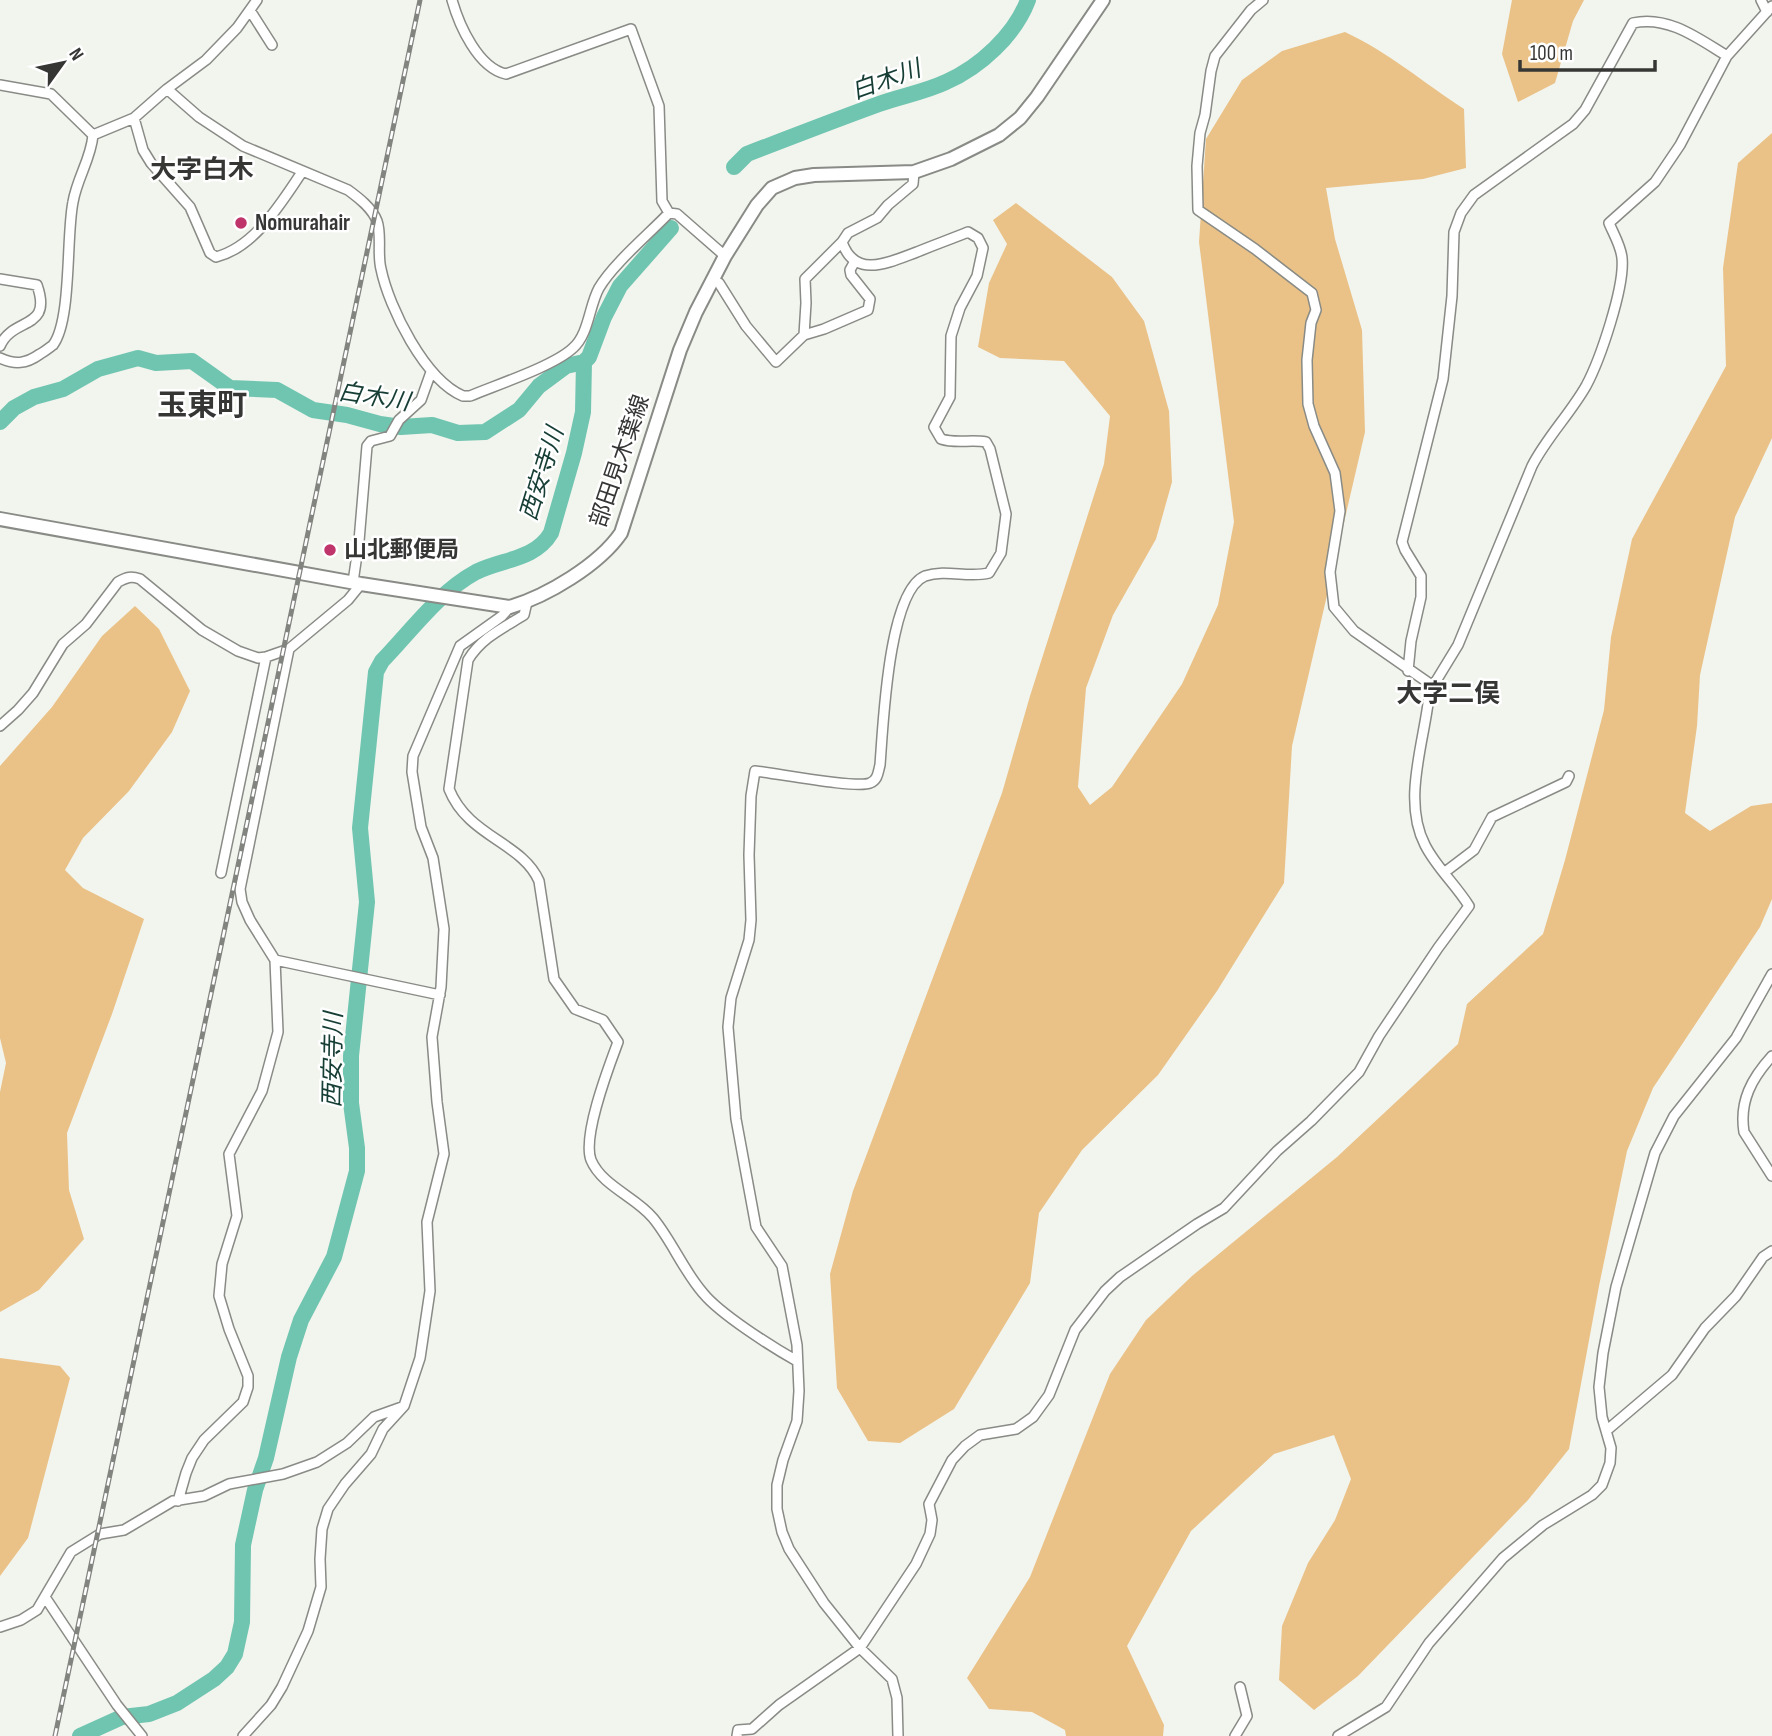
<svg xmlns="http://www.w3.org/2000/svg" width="1772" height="1736" font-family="'Sofia Sans Condensed','Noto Sans JP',sans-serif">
<rect width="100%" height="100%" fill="#f2f4ee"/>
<path fill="#eac287" d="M 1512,0 L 1584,0 L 1573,21 L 1555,83 L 1518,102 L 1502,54 Z
M 1345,32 C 1388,52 1424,83 1464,109 L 1466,168 L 1423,179 L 1326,188 L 1335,239 L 1362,330 L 1365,432 L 1292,746 L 1284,883 L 1217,991 L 1158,1075 L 1082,1150 L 1039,1213 L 1030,1283 L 954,1409 L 900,1443 L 868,1441 L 837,1388 L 830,1274 L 853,1191 L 1002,793 L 1030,696 L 1104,464 L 1110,416 L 1064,361 L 1000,358 L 978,347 L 989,283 L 1007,244 L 993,220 L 1016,203 L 1112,277 L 1144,321 L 1169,411 L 1172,482 L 1156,539 L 1113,615 L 1086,688 L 1078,787 L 1090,805 L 1112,787 L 1182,684 L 1218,605 L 1234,522 L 1199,242 L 1206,139 L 1242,80 L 1282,51 Z
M 1772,133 L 1772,438 L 1735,517 L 1700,675 L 1697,726 L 1685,813 L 1710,831 L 1751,806 L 1772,803 L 1772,899 L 1760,927 L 1653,1088 L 1627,1151 L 1599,1286 L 1569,1449 L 1528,1500 L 1358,1676 L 1314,1710 L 1279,1680 L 1282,1626 L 1308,1563 L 1335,1520 L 1351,1479 L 1334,1435 L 1274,1454 L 1191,1531 L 1127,1646 L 1164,1725 L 1163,1736 L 1066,1736 L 1065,1730 L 1032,1712 L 989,1709 L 967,1678 L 1030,1577 L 1110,1374 L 1146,1320 L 1192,1276 L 1337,1157 L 1458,1044 L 1467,1004 L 1543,934 L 1565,860 L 1604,710 L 1611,637 L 1632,539 L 1726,366 L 1723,268 L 1738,163 Z
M 135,606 L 159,629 L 190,691 L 172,732 L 129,791 L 83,838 L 65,870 L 83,888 L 144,919 L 112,1014 L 67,1133 L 69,1190 L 84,1239 L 39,1290 L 0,1312 L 0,1092 L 6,1063 L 0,1038 L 0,766 L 52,707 L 102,636 Z
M 0,1358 L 60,1366 L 70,1378 L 28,1538 L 0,1576 Z"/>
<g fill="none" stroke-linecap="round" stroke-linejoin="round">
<path stroke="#6fc5b0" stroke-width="16" d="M 734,167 L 747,154 C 791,137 835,120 879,104 C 901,96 925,92 946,82 C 980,67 1015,35 1028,0
M 0,422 L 14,408 L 34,397 L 63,389 L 98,369 L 138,358 L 156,363 L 192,361 L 230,388 L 277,390 L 313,410 L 347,415 L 380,424 L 401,427 L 432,425 L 458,433 L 485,432 L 519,410 L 539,386 L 566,366 L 584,362 L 589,357 L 604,317 L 620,286 L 671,228
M 80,1736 L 122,1717 L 149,1714 L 177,1703 L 214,1679 L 227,1667 L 235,1654 L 242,1622 L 243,1545 L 255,1490 L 266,1458 L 289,1357 L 301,1320 L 334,1257 L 357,1171 L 357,1148 L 351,1103 L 351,1056 L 367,902 L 360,828 L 376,672 L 382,661 C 411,631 439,592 476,572 C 502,559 535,560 551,533 L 574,453 L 583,412 L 584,362"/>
<defs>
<path id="minor" d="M 452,0 C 459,25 478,68 506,74 L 631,29 L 659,106 L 662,201 L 669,213 L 677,214 L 725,256
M 1263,0 L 1251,10 L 1215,56 L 1211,71 L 1205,115 L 1200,133 L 1197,166 L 1198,210 L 1255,249 L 1312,293 L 1316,310 L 1311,323 L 1307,360 L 1308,404 L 1314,426 L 1335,473 L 1340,511 L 1330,572 L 1334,607 L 1354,631 L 1433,686
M 1761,0 L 1767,12
M 251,12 L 272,45
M 0,85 L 51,94 L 93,135 C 91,159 77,178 73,202 C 66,235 72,320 53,345 C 49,348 44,352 40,354 C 26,364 15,365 0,358
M 167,89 L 199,117 L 243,146 L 348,190 C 359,198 372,208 377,221 C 382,235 377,254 381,269 C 389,308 425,380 463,396 L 470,396 C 496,385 554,366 573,348 C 589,334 589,306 599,288 C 613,264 649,234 669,213
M 134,118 L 143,150 L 151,163 L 190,207 L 210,253 L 216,257 C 255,247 281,203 302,172
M 93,135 L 134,118 L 167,89 L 206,60 L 237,28 L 257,0
M 0,279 L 37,285 C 53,331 13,316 0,346
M 713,281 L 719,283 L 746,326 L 776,362 L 804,335 L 824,329 L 868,310 L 870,299 L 851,275 L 850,270 L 855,261
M 804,335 L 806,303 L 805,279 L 842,242
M 353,582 L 359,541 L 367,446 L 371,441 L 390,436 L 399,420 L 421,400 L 431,372
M 527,602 L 524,615 C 503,628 481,638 468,660 L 449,789 C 468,837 522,842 539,881 L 554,979 L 575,1009 L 603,1020 L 618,1042 C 609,1066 582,1136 591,1160 C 602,1186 636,1197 653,1218 C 672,1241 683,1270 703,1293 C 720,1314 772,1347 797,1361
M 1408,671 L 1411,641 L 1421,597 L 1421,576 L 1405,550 L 1402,542 L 1443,379 L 1452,296 L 1454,232 L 1461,213 L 1474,195 L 1573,124 L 1585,110 L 1633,23 C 1668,15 1699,39 1727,56
M 0,726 L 18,710 L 33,693 L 63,644 L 86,624 L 118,582 C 127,577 131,576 140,579 L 202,630 L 238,651 L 258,658 L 266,657 L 289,649 L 348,600 L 361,584
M 1445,872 L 1474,850 L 1492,817 L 1566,782 L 1569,776
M 221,873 L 266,657
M 275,960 L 440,995
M 1772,1056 C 1752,1078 1739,1101 1744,1132 L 1772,1176
M 1606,1431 L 1672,1375 L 1705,1328 L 1736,1296 L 1763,1257 L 1772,1251
M 178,1501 L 186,1473 L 192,1458 L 204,1440 L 243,1402 L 248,1387 L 248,1376 L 229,1329 L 219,1296 L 222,1264 L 237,1216 L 229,1154 L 262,1091 L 278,1032 L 275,960 L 250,920 L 242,902 L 240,889 L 289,649
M 45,1597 L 117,1705 L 142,1736
M 0,1627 L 21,1620 L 37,1610 L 71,1552 L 100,1534 L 124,1530 L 173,1501 L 204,1496 L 229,1484 L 283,1474 L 317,1462 L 347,1443 L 374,1417 L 402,1407
M 243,1736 L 271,1705 L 282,1687 L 308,1631 L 321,1587 L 320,1559 L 322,1529 L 328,1509 L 345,1484 L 371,1454 L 383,1429 L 404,1406 L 420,1358 L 430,1291 L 427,1222 L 444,1154 L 437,1102 L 432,1037 L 441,987 L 444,929 L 433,858 L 421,827 L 412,772 L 413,756 L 460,646 L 502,616 L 510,607
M 737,1736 L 738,1730 L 752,1729 L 779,1705 L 860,1648 L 916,1564 L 930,1534 L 932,1520 L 929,1504 L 952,1460 L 965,1446 L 980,1435 L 1016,1429 L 1033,1417 L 1049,1395 L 1075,1330 L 1105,1291 L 1120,1277 L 1197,1224 L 1224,1208 L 1277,1151 L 1311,1121 L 1359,1072 L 1379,1036 L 1438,948 L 1469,906 C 1456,885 1436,867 1425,845 C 1402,801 1424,743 1429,696 L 1433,686 L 1458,645 L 1532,466 C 1547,437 1570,414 1586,386 C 1600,360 1625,287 1622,258 C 1621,246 1613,233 1609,223 L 1655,182 L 1680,145 L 1727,56 L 1772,6
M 898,1736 L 897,1698 L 892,1679 L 860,1648 L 824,1603 L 789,1549 L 782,1532 L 777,1509 L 777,1485 L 783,1460 L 797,1421 L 799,1391 L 797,1345 L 782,1266 L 756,1227 L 736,1119 L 728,1027 L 731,998 L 749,940 L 751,920 L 749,855 L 751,796 L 755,771 C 776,773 857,789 870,783 C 878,780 878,772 880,765 C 883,728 888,591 925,576 C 946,569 968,578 989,573 L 1001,553 L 1006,514 L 990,449 L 986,442 C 971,439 956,444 941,439 L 934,427 L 950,397 L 951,336 L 960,308 L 977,276 L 983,248 L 978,238 L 968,232 C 951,239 934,245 917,252 C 890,262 855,280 842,242 L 848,233 L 877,218 L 888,205 L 913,184 L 914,172
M 1235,1736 L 1247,1716 L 1240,1687
M 1338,1736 L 1386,1707 L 1429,1643 L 1503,1558 L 1543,1525 L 1592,1495 L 1602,1485 L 1610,1463 L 1611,1448 L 1602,1417 L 1599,1387 L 1603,1353 L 1616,1287 L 1655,1153 L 1674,1116 L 1736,1038 L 1772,974"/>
<path id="secondary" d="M 0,519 L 361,584 L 510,607 C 547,596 599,565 621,533 L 680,350 L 696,312 L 725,256 L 757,205 L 772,188 L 795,178 L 814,175 L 914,172 L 951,159 L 999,135 L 1020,118 L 1037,97 L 1103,0"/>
</defs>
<use href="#minor" stroke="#898b86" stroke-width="12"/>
<use href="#secondary" stroke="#898b86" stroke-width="16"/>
<use href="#minor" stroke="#fff" stroke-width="9"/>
<use href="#secondary" stroke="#fff" stroke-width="12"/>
<defs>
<path id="rail" d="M 55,1736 L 420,0"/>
</defs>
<use href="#rail" stroke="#828480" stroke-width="5"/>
<use href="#rail" stroke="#fff" stroke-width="2.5" stroke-dasharray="8" stroke-linecap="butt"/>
</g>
<g fill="#bf346a" stroke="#fff" stroke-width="2.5">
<circle cx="241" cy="223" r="7"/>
<circle cx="330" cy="550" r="7"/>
</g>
<g text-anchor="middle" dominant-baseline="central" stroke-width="5" stroke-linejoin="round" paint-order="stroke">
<g font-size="23" font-weight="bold" fill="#363735" stroke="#fff" text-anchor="start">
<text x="255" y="223">Nomurahair</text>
<text x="344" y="550">山北郵便局</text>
</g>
<g font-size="23" fill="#363735" stroke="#fff">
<text transform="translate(620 461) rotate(-71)">部田見木葉線</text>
</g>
<g font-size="24" font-style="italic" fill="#163e35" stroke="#fff">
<text transform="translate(886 80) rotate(-20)">白木川</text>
<text transform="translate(374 397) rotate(9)">白木川</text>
<text transform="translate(542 474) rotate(-73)">西安寺川</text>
<text transform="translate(333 1060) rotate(-89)">西安寺川</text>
</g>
<g font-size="26" font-weight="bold" fill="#363735" stroke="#fff">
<text x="202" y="170">大字白木</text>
<text x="1448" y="694">大字二俣</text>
</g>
<g font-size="30" font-weight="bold" fill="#363735" stroke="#fff">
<text x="202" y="406">玉東町</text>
</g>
</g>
<g transform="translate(63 63) rotate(57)" stroke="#ffffff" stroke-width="5" paint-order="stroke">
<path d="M0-5L12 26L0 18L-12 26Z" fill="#363735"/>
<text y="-10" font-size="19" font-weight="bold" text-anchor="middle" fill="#363735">N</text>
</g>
<path d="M1520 60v10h135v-10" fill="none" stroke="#363735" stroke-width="3.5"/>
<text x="1530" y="60" font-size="21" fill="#363735" stroke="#ffffff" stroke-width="5" paint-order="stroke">100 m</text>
</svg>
